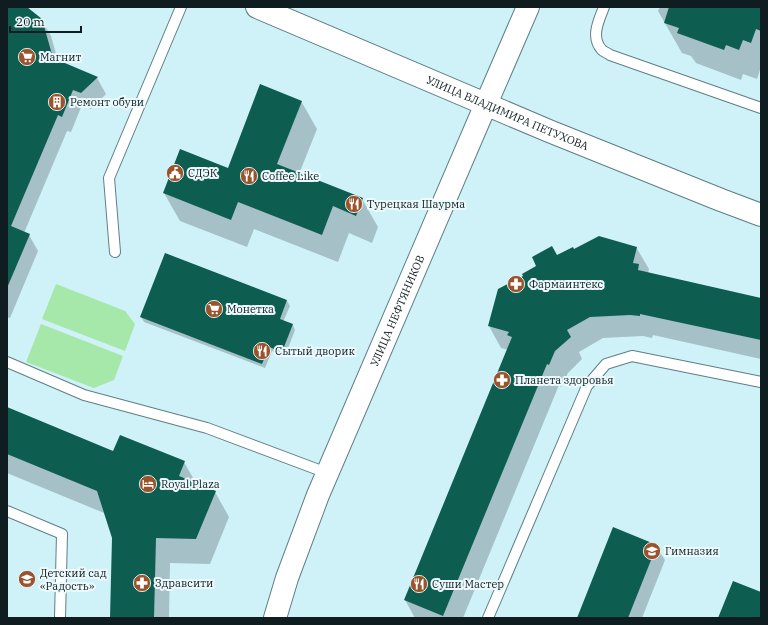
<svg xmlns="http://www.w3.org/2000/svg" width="768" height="625" font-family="'IBM Plex Serif',serif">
<rect width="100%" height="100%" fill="#cff1f8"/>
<path fill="#a5e8a9" d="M 56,284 L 125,311 L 135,324 L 125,351 L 42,319 Z
M 41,324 L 123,356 L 114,380 L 94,388 L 26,362 Z"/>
<path fill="#0003" d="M 7,7 L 27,7 L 41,19 L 51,36 L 58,61 L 97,78 L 106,94 L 91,109 L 82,105 L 71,132 L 67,131 L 24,233 L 29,235 L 38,251 L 10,318 L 7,317 Z
M 660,7 L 761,7 L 761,70 L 760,70 L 757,79 L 743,74 L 741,80 L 696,63 L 691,56 L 682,53 L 658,11 Z
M 301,101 L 317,129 L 299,174 L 362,199 L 378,227 L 372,243 L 349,233 L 338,262 L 254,229 L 247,247 L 180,221 L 164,193 L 228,169 Z
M 636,247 L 649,269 L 648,273 L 761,299 L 761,359 L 653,335 L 652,338 L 643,336 L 603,338 L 579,352 L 582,359 L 568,373 L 561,387 L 559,385 L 463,618 L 415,618 L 405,600 L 508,350 L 501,348 L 489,326 L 524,276 L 557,256 L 574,250 Z
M 166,254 L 287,301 L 290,306 L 283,322 L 293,325 L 295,330 L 285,356 L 272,351 L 265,368 L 144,322 L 141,317 Z
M 7,408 L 114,452 L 184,462 L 197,485 L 215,492 L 229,517 L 210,564 L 170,563 L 169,618 L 111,618 L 113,537 L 104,513 L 7,473 Z
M 656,546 L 665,560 L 642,618 L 578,618 Z"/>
<path fill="#0d5e51" d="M 7,7 L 27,7 L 42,19 L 53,58 L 98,77 L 81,93 L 73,90 L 62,117 L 58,115 L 11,226 L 30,234 L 7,288 Z
M 669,7 L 761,7 L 761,31 L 756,29 L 751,43 L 743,40 L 739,50 L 726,45 L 724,50 L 677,33 L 679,28 L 664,23 Z
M 260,84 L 302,101 L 277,164 L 363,198 L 356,216 L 333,206 L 322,235 L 238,202 L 231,220 L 163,193 L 180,149 L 228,168 Z
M 599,236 L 637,247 L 633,263 L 639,264 L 638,270 L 761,298 L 761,340 L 640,314 L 640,316 L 630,315 L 590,317 L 567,330 L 571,337 L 555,351 L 549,365 L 547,364 L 443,616 L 404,600 L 512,337 L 507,335 L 509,332 L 488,326 L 498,289 L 523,276 L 522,274 L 536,266 L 532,257 L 552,246 L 557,255 L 573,247 L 574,249 Z
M 165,253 L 287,300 L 280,319 L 293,324 L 282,352 L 269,347 L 262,364 L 140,317 Z
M 7,407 L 113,451 L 120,435 L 185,461 L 179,476 L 216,491 L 196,539 L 156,538 L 154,618 L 110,618 L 112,538 L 97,491 L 7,454 Z
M 613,527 L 657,545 L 628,618 L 577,618 Z
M 733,581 L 761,592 L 761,618 L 718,618 Z"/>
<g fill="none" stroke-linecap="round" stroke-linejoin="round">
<defs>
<path id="service" d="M 604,7 C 599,20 590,37 602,50 C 604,52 608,53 610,55 L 761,108
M 115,252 L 109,178 L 181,7
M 7,362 L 84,395 L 207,428 L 327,473
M 7,511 L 62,534 L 60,618
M 488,618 L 587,386 L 606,364 L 632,356 L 761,382"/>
<path id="tertiary" d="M 486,104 L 528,7"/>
<g id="secondary">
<path id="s1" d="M 257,7 L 549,131 L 721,200 L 761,215"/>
<path id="s2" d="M 275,618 L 287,578 L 318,495 L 486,104"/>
</g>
</defs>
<use href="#service" stroke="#5f7f85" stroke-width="12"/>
<use href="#tertiary" stroke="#5f7f85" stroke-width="24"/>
<use href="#secondary" stroke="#5f7f85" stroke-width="24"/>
<use href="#service" stroke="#fff" stroke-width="10"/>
<use href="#tertiary" stroke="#fff" stroke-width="22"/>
<use href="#secondary" stroke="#fff" stroke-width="22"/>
</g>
<defs>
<symbol id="supermarket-disc" viewBox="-11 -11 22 22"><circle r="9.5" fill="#9a542b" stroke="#ecfafd"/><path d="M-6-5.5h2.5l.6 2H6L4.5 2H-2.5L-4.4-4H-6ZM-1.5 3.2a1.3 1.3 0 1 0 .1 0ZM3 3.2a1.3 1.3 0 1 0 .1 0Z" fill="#fff"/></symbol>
<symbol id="building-disc" viewBox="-11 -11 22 22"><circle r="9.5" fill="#9a542b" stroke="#ecfafd"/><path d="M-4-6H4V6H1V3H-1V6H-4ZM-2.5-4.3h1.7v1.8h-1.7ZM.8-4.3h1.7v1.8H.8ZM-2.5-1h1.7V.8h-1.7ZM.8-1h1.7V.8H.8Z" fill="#fff"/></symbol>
<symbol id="civic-disc" viewBox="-11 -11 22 22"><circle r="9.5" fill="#9a542b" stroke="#ecfafd"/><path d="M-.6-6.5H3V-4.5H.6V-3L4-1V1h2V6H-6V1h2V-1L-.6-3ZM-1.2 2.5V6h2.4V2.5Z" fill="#fff"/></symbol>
<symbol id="restaurant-disc" viewBox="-11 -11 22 22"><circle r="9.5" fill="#9a542b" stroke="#ecfafd"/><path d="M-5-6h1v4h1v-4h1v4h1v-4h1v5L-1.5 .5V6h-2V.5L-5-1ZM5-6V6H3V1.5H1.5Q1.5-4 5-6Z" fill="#fff"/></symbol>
<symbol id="pharmacy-disc" viewBox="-11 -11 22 22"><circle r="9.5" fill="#9a542b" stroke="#ecfafd"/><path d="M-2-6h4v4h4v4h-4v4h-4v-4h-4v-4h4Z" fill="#fff"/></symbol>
<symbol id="hotel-disc" viewBox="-11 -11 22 22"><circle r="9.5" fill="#9a542b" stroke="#ecfafd"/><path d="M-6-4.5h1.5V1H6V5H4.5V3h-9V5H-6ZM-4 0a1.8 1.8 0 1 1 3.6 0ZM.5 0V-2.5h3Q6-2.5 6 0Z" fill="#fff"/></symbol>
<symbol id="school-disc" viewBox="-11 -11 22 22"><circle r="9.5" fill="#9a542b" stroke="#ecfafd"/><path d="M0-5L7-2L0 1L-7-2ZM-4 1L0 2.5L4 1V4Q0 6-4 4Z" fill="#fff"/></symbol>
</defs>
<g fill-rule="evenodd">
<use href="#supermarket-disc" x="17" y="47" width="20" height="20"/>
<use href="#building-disc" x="47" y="92" width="20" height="20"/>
<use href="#civic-disc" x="165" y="163" width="20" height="20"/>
<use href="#restaurant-disc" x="239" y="166" width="20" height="20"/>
<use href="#restaurant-disc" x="344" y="194" width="20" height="20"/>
<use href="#pharmacy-disc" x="506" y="274" width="20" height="20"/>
<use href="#supermarket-disc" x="204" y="299" width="20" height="20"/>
<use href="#restaurant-disc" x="252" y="341" width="20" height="20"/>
<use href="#pharmacy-disc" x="492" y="370" width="20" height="20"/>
<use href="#hotel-disc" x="138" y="474" width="20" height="20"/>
<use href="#school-disc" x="642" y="541" width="20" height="20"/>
<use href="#school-disc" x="17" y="569" width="20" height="20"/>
<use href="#pharmacy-disc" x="132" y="573" width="20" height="20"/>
<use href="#restaurant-disc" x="409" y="574" width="20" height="20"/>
</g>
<g text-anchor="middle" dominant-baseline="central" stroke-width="4" stroke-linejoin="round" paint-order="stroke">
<g font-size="11" fill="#101d20" stroke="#ecfafd" text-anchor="start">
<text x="40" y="57">Магнит</text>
<text x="70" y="102">Ремонт обуви</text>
<text x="188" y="173">СДЭК</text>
<text x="262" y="176">Coffee Like</text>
<text x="367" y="204">Турецкая Шаурма</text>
<text x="529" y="284">Фармаинтекс</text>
<text x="227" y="309">Монетка</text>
<text x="275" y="351">Сытый дворик</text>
<text x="515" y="380">Планета здоровья</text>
<text x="161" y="484">Royal Plaza</text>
<text x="665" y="551">Гимназия</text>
<text x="40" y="573">Детский сад<tspan x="40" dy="13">«Радость»</tspan></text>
<text x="155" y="583">Здравсити</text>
<text x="432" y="584">Суши Мастер</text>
</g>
<g font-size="11" fill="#101d20" stroke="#ecfafd">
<text stroke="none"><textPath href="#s1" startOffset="272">УЛИЦА ВЛАДИМИРА ПЕТУХОВА</textPath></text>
<text stroke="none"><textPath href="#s2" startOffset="331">УЛИЦА НЕФТЯНИКОВ</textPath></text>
</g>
</g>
<rect width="768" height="625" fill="none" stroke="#101d20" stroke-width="16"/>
<path d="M10 26v6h71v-6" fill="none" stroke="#101d20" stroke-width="2"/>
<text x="16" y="26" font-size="12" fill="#101d20" stroke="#ecfafd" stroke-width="3" paint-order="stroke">20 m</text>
</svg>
